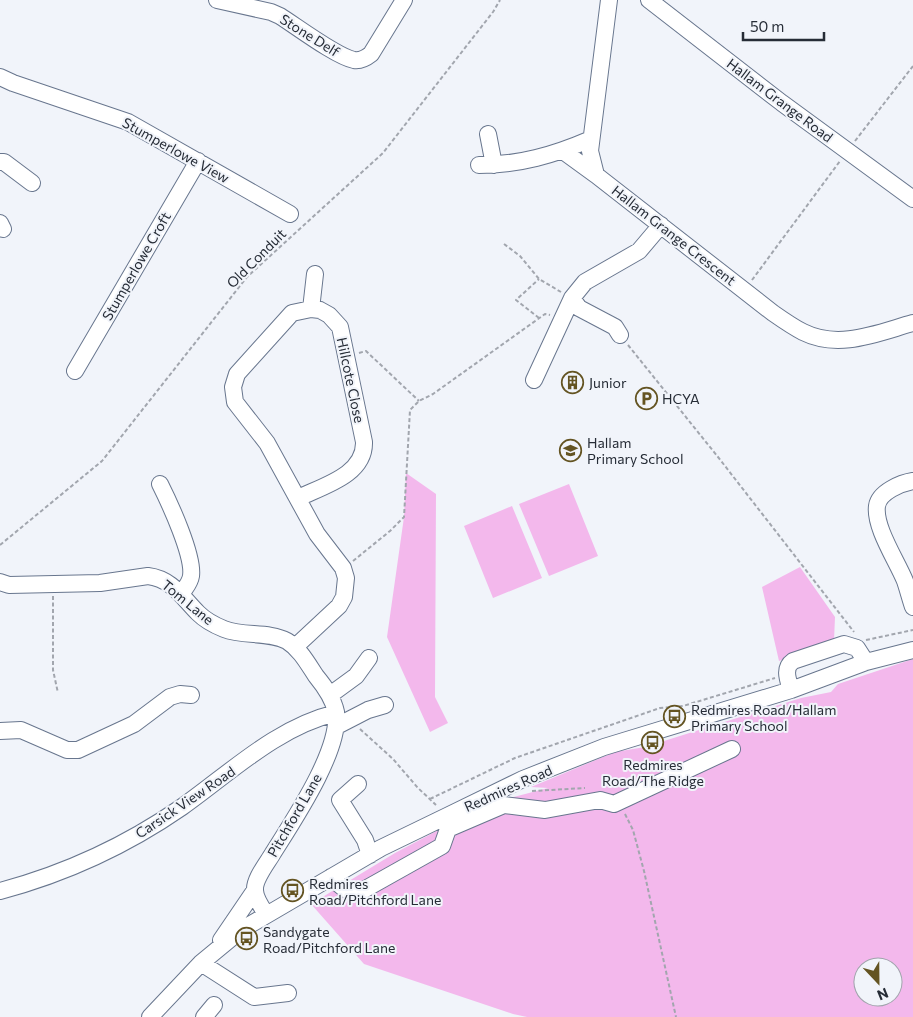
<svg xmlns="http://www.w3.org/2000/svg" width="913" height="1017" font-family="Commissioner,sans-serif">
<rect width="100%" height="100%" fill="#f1f4fa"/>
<path fill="#f3b8ec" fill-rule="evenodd" d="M 406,473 L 436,494 L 435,697 L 448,723 L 430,732 L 387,637 L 404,517 Z
M 569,484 L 598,556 L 549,576 L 519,504 Z
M 512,506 L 542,578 L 493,598 L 464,526 Z
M 800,567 L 835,617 L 834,641 L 779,661 L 762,587 Z
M 913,659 L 913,1017 L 527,1017 L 513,1014 L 364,964 L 311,904 L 395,853 L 448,825 L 506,799 L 548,788 L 531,787 L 615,752 L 645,747 L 801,698 L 831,692 L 838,684 ZM 863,967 L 893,967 L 893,997 L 863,997 Z"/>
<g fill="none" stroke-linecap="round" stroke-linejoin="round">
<defs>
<path id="minor" d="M 217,0 L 271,12 L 280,16 C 296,26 337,57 354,60 C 361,61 366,58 371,54 L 404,0
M 609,0 L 590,151 L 596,175 L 773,313 C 783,320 793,327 803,332 C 839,350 877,333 913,323
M 649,0 L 782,103 L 913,199
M 0,77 L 13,83 L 128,122 L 290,214
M 488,134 L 494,165
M 563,151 L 596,175
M 0,162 L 4,162 L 32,183
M 479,165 C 519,165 554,155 591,139
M 0,223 L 3,229
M 572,298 L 579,308 L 615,327 L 620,335
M 311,309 L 315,274
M 75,371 L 198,161
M 534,380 L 572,298 L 585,282 L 639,251 L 661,225
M 913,481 C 901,483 879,492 877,506 C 874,527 897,561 905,581 C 908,590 910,598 913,607
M 160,484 C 170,504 194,556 191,576 C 190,583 185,588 182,593
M 0,582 L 9,585 L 100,583 L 148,576 C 172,579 182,597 198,613 C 205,620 214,625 224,629 C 244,637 268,631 287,641 C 300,649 308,664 316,676 C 325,687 333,698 336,712 C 341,750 293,821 273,853 C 268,862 254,879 255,890 C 255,898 262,908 266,914
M 295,647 L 339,606 L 344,597 L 346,578 L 343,568 L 317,534 L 267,443 L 235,402 L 233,387 L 237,374 L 292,313 L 311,309 L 320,310 L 329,315 L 340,327 L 364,442 C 365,475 323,486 298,498
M 791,690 C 788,680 783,668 793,661 L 844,644 L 857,648 L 866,662
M 330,695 L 356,676 L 369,658
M 337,726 L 368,710 L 385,705
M 0,731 L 21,730 L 67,750 L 78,750 L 134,724 L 170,697 L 180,694 L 191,695
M 358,784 L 340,800 L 365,840 L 370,855
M 331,877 C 341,886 346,893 360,892 L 442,846 L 448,829 L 504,805 L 545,810 L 600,800 L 614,804 L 732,749
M 0,891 C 64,874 127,845 182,807 C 230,773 277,727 336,713
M 221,940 L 255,890
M 201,963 L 254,997 L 288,993
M 150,1017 L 201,963 L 241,930 L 381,848 L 447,816 L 523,779 L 604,747 L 791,690 L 866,662 L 913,650
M 204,1017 L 214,1005"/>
</defs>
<use href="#minor" stroke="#68768e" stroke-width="18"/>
<path stroke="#a2a6ae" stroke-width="2" stroke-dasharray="4 2.5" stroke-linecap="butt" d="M 855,141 L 913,66
M 504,244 L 520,256 L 539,279 L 561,292
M 752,280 L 840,161
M 539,318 L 516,300 L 539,279
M 628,345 L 718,457 L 854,632
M 359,353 L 366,351 L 419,401
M 0,545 L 102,461 L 247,277 L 383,153 L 493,12 L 500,0
M 353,561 L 390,531 L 404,517 L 410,410 L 419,401 L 433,394 L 545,314 L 550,315
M 53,596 L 53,670 L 58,693
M 866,640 L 913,630
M 360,729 L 393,759 L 418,788 L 436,805
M 532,791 L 585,788
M 430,799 L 515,758 L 660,708 L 683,706 L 775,678
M 625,814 L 633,830 L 644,871 L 676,1017"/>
<use href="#minor" stroke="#fff" stroke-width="16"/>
</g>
<defs>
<symbol id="building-ring" viewBox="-11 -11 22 22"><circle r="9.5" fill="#f1f4fa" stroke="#645422" stroke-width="1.5"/><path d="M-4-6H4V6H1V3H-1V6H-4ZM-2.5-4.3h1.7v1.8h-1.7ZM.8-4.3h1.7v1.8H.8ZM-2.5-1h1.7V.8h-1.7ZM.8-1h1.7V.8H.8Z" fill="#645422"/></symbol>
<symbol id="parking-ring" viewBox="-11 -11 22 22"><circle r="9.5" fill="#f1f4fa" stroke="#645422" stroke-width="1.5"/><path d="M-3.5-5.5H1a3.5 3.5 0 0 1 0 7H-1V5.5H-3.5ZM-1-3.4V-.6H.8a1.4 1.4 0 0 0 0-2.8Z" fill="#645422"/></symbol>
<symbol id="school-ring" viewBox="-11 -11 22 22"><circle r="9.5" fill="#f1f4fa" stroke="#645422" stroke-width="1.5"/><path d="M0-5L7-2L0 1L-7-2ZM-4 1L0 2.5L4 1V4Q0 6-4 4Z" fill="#645422"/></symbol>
<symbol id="bus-ring" viewBox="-11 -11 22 22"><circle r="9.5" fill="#f1f4fa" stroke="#645422" stroke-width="1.5"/><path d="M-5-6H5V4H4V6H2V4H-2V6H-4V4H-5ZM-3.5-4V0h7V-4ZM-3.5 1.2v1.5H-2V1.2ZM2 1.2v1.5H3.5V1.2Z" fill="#645422"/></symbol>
</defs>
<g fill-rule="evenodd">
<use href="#building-ring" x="560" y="370" width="25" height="25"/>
<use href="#parking-ring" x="634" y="386" width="25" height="25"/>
<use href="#school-ring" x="558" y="438" width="25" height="25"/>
<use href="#bus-ring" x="662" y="704" width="25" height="25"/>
<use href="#bus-ring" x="640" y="730" width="25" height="25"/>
<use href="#bus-ring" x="280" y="878" width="25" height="25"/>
<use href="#bus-ring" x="234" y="926" width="25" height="25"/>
</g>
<g text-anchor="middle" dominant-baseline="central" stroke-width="4" stroke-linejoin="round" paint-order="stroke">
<g font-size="14" fill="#262c36" stroke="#f1f4fa">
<text transform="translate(310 35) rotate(32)">Stone Delf</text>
<text transform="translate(780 100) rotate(37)">Hallam Grange Road</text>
<text transform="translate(176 150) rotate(29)">Stumperlowe View</text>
<text transform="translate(674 235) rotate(38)">Hallam Grange Crescent</text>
<text transform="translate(256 258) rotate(-45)">Old Conduit</text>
<text transform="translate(136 266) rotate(-60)">Stumperlowe Croft</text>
<text transform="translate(351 380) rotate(78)">Hillcote Close</text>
<text transform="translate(188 602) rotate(39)">Tom Lane</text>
<text transform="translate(508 788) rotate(-24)">Redmires Road</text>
<text transform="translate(185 802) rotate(-34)">Carsick View Road</text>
<text transform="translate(294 815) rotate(-60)">Pitchford Lane</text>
</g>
<g font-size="14" fill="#262c36" stroke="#f1f4fa" text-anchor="start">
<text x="589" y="382">Junior</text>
<text x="662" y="398">HCYA</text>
<text x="587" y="442">Hallam<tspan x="587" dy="16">Primary School</tspan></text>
<text x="691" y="709">Redmires Road/Hallam<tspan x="691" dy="16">Primary School</tspan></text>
<text x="653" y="764" text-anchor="middle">Redmires<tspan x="653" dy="16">Road/The Ridge</tspan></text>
<text x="309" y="883">Redmires<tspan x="309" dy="16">Road/Pitchford Lane</tspan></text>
<text x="263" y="931">Sandygate<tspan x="263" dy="16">Road/Pitchford Lane</tspan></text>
</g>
</g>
<g transform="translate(878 982) rotate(158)"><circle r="24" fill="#f1f4fa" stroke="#a0a4ac"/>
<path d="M0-4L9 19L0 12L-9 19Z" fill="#645422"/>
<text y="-8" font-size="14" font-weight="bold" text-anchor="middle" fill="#262c36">N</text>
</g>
<path d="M743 32v8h81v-8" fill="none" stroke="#262c36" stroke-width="2.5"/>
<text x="750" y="32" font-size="15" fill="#262c36" stroke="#f1f4fa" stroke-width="4" paint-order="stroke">50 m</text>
</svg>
